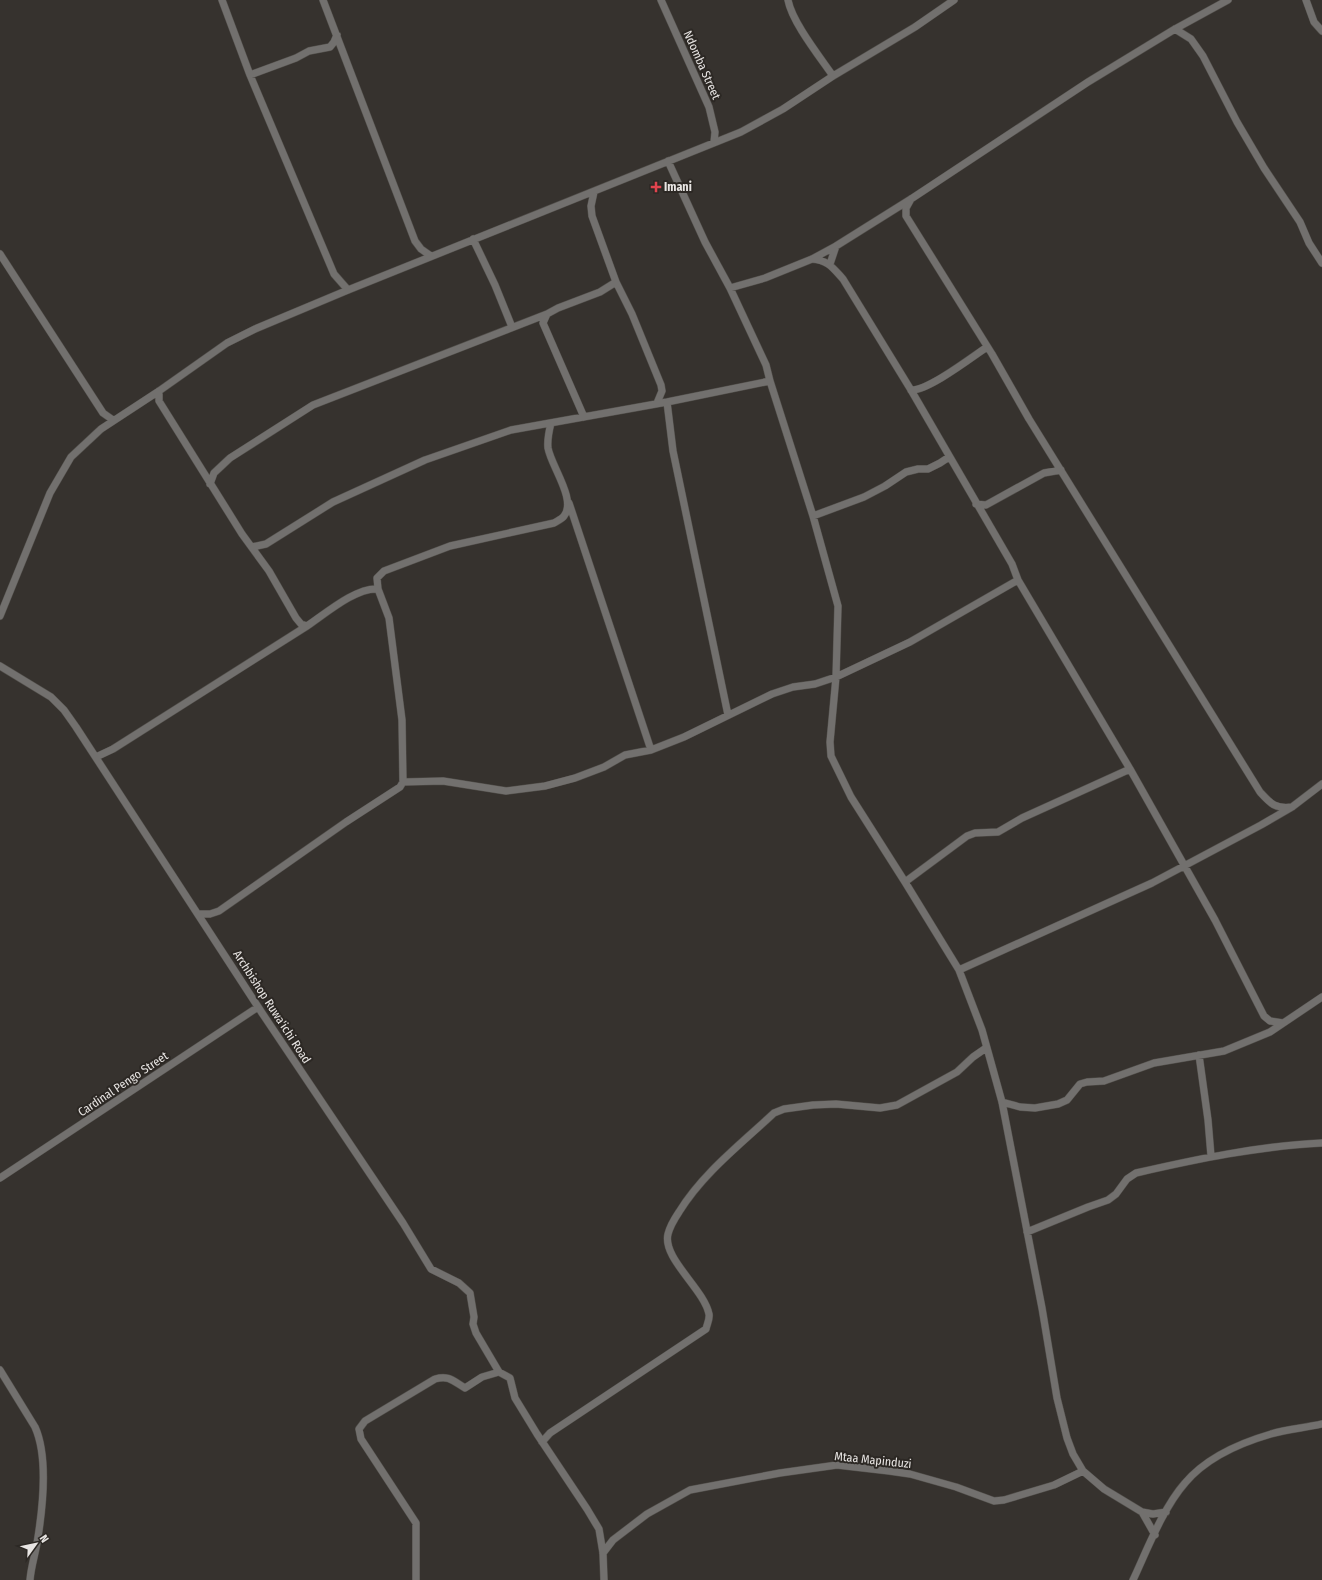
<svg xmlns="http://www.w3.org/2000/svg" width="1322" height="1580" font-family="'Fira Sans Condensed',sans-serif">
<rect width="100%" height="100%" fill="#36322e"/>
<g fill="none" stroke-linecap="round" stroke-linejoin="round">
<defs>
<path id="minor" d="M 222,0 L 250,75 L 334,274 L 348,290
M 323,0 L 415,241 L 421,249 L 431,256
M 661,0 L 709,107 L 715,132 L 714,142
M 788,0 C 792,22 820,57 833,76
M 1306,0 L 1314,22 L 1322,31
M 1175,29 L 1191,39 L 1203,56 L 1237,122 L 1264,168 L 1300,222 L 1309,243 L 1322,263
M 250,75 L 296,58 L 309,51 L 330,47 L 334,42 L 337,35
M 668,161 L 705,242 L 730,288 L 766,365 L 770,381 L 813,516 L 838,606 L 836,677 L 830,742 L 831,756 L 851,797 L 905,882 L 959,970 L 982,1030 L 1002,1102 L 1042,1308 L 1057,1398 L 1067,1438 L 1073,1454 L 1083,1471 L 1104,1489 L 1142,1512 L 1155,1535
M 594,192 L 591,206 L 592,216 L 616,282 L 632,314 L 661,385 L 662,391 L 657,403
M 911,199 L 906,208 L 906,216 L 992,354 L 1029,419 L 1260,792 C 1271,804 1275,809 1292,807
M 473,239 L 495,285 L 512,327
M 0,254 L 103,413 L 113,420
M 812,259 C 828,260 833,268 843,279 L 911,390 L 1012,564 L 1018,580 L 1130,769 L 1215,920 L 1264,1016 L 1270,1021 L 1283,1023
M 830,264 L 836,246
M 730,288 L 765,278 L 812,259 L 836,246 L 911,199 L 1088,82 L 1175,29 L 1228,0
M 911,390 C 928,391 972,357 987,347
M 159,391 L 159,401 L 242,534 L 269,571 L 296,618 L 301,624 L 307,626 C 325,614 356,587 378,589
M 667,402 L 673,451 L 728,715
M 584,417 L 543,323 L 547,314 L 558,308 L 600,292 L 616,282
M 210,484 L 214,473 L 230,458 L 313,405 L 547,314
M 569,503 L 651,750
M 976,504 L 986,505 L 1044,473 L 1061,470
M 813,516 L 864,497 L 885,486 L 906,472 L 918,469 L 928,469 L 940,463 L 949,457
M 252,547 L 266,544 L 333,502 L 425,460 L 511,430 L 667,402 L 770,381
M 0,616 L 50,493 L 71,457 L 101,429 L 159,391 L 227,343 L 255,329 L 348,290 L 741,132 L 783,109 L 833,76 L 915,27 L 954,0
M 0,666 L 51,697 L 64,710 L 76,727 L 262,1013 L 403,1223 L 431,1269 L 459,1283 L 470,1293 L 474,1317 L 473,1324 L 476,1333 L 499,1372
M 96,757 L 113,749 L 307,626
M 403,782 L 443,781 L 506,791 L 545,786 L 575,778 L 604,767 L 625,755 L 651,750 L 684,737 L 772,694 L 793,687 L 815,684 L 836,677 L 910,642 L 1018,580
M 905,882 L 967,836 L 975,833 L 998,832 L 1022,818 L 1130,769
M 198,914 L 210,914 L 219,911 L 346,822 L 400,787 L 403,782 L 402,720 L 389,618 L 378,589 L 377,578 L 384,571 L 450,546 L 554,523 C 557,521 562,519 564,516 C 577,500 551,466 548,448 C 547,439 549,431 551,423
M 959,970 L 1152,883 L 1261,825 L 1292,807 L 1322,784
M 1199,1055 L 1208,1120 L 1211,1156
M 1002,1102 L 1020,1107 L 1035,1108 L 1058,1104 L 1067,1100 L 1080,1084 L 1087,1082 L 1104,1081 L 1154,1063 L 1224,1051 L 1270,1032 L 1322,997
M 0,1178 L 258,1007
M 1027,1232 L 1088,1207 L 1108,1200 L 1116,1194 L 1127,1179 L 1136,1173 C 1197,1159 1259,1146 1322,1143
M 0,1370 L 35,1427 C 48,1456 43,1505 38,1537 C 36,1552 31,1566 30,1580
M 542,1442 L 550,1433 L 706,1329 C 707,1324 710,1319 709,1314 C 704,1289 662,1258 668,1234 C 670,1226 675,1218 679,1212 C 703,1173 741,1144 774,1113 L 784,1109 L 813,1105 L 836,1104 L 880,1108 L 897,1105 L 957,1072 L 973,1057 L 986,1048
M 1142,1512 L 1153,1514 L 1166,1512
M 603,1553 L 613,1540 L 647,1514 L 690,1490 L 780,1473 L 837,1465 L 889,1471 L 910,1474 L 956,1487 L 994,1501 L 1004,1500 L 1054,1485 L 1083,1471
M 416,1580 L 416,1523 L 361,1439 L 359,1429 L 365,1421 L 435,1379 C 449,1375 453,1381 465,1388 L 482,1377 L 499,1372 L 510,1378 L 515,1398 L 537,1434 L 587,1509 L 599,1529 L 603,1553 L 604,1580
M 1133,1580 C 1147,1550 1163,1508 1185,1483 C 1206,1458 1240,1443 1271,1434 C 1288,1429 1305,1428 1322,1424"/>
</defs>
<use href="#minor" stroke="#524f4b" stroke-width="8"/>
<use href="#minor" stroke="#72706e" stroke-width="7"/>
</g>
<path fill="#e0444e" stroke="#2c2824" stroke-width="1.5" d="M654 181h4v4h4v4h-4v4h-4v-4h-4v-4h4z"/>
<g text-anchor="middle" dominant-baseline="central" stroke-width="4" stroke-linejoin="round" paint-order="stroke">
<g font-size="12" fill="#e8e5e3" stroke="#2c2824">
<text transform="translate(702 65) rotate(66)">Ndomba Street</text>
<text transform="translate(272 1007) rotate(57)">Archbishop Ruwa'ichi Road</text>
<text transform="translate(123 1084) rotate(-34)">Cardinal Pengo Street</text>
<text transform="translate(873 1460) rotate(6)">Mtaa Mapinduzi</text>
</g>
<g font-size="12" font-weight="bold" fill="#e8e5e3" stroke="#2c2824" text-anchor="start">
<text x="664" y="187">Imani</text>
</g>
</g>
<g transform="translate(36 1544) rotate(57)" stroke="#2c2824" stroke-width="3" paint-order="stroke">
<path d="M0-3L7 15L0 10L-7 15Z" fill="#e8e5e3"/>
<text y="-6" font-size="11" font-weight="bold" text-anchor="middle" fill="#e8e5e3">N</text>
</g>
</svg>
